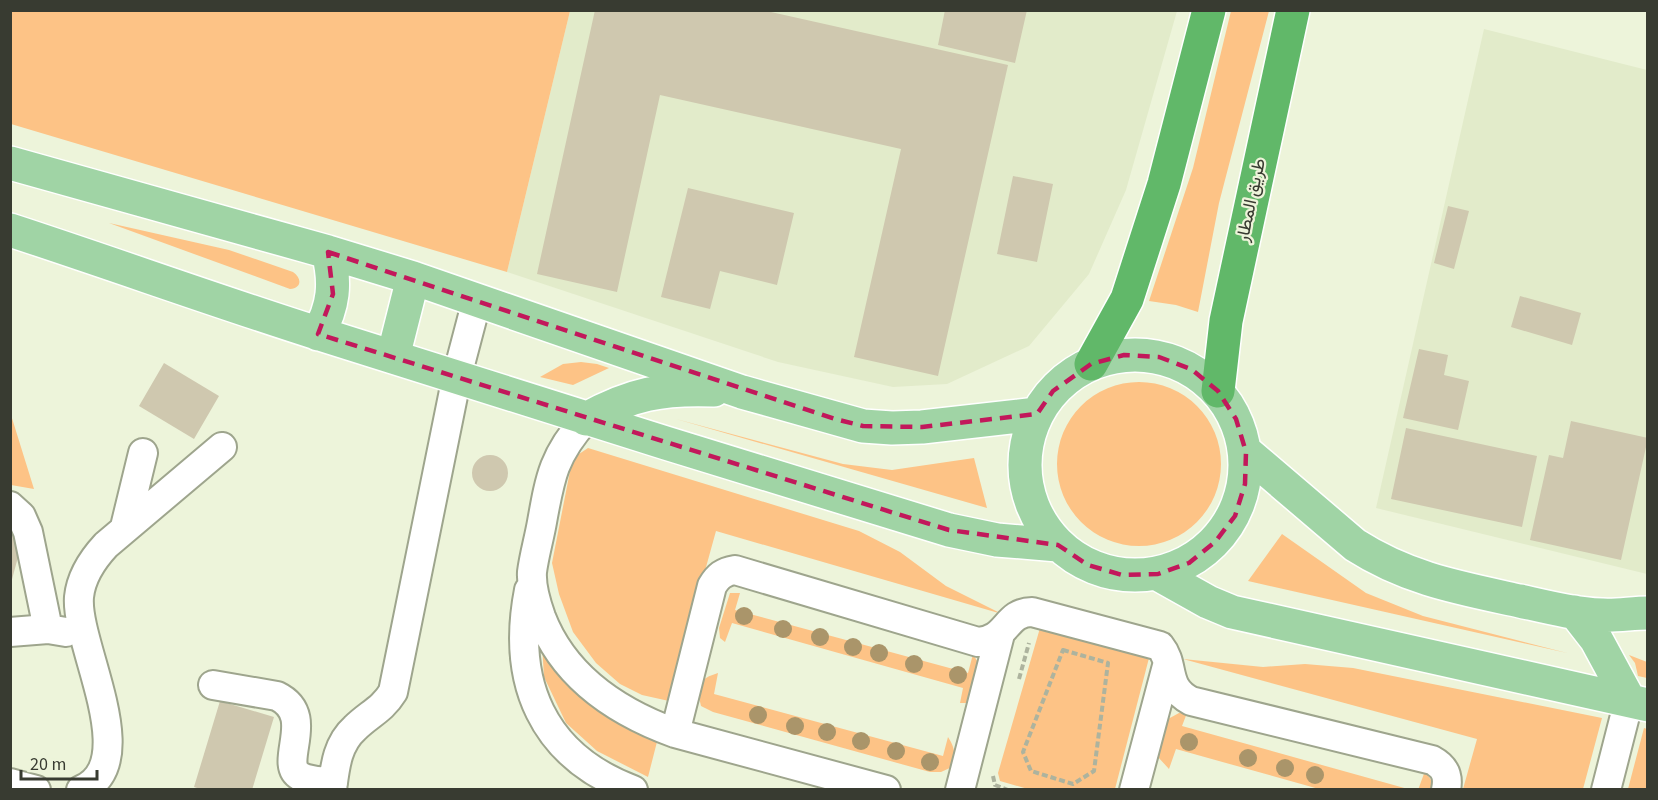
<svg xmlns="http://www.w3.org/2000/svg" width="1658" height="800" font-family="'Source Sans 3',Vazirmatn,sans-serif">
<rect width="100%" height="100%" fill="#edf4da"/>
<path fill="#e2ebca" d="M 570,11 L 1177,11 L 1126,190 L 1089,274 L 1029,346 L 947,384 L 893,387 L 778,362 L 507,272 Z
M 1484,29 L 1647,70 L 1647,574 L 1376,508 Z"/>
<path fill="#fdc386" d="M 10,11 L 570,11 L 507,272 L 11,124 Z
M 1231,11 L 1269,11 L 1219,203 L 1198,312 L 1176,305 L 1149,301 L 1193,168 Z
M 109,223 L 229,250 L 293,272 C 302,278 302,288 290,289 Z
M 581,362 L 597,364 L 609,368 L 573,385 L 540,377 L 563,364 Z
M1057 464a82 82 0 1 1 164 0a82 82 0 1 1-164 0Z
M 10,415 L 11,415 L 34,489 L 11,485 Z
M 676,419 L 843,464 L 892,470 L 974,458 L 987,508 Z
M 588,448 L 859,531 L 900,552 L 946,586 L 1002,614 L 716,531 L 669,701 L 642,695 L 620,684 L 596,663 L 573,632 L 559,594 L 552,563 L 571,466 L 579,454 Z
M 1282,534 L 1366,593 L 1423,616 L 1567,653 L 1248,581 Z
M 730,593 L 740,593 L 735,610 L 968,673 L 973,654 L 980,666 L 972,697 L 967,703 L 960,703 L 963,688 L 732,623 L 725,642 L 720,638 L 719,628 Z
M 1040,628 L 1147,650 L 1149,658 L 1115,789 L 1028,789 L 1000,781 L 998,773 Z
M 542,644 L 659,734 L 648,777 L 597,751 L 566,723 L 544,677 Z
M 1629,655 L 1647,662 L 1647,678 L 1638,676 L 1635,663 Z
M 1183,659 L 1263,667 L 1305,664 L 1353,668 L 1602,718 L 1583,789 L 1463,789 L 1477,739 Z
M 718,673 L 714,694 L 943,756 L 948,737 C 955,748 956,755 952,767 L 941,772 L 930,772 L 713,712 L 701,706 C 696,686 698,679 718,673 Z
M 1179,713 L 1187,713 L 1182,726 L 1408,789 L 1319,789 L 1176,749 L 1169,769 L 1158,757 L 1158,747 L 1168,719 Z
M 1644,728 L 1647,729 L 1647,789 L 1628,789 Z
M 1425,771 L 1437,789 L 1418,790 Z"/>
<path fill="#cfc8af" d="M 595,10 L 762,10 L 1008,65 L 938,376 L 854,357 L 901,149 L 660,95 L 617,292 L 537,274 Z
M 945,10 L 1027,10 L 1015,63 L 938,45 Z
M 1013,176 L 1053,184 L 1037,262 L 997,254 Z
M 688,188 L 794,213 L 777,285 L 720,271 L 710,309 L 661,297 Z
M 1448,206 L 1469,211 L 1454,269 L 1434,263 Z
M 1520,296 L 1581,313 L 1572,345 L 1511,327 Z
M 1419,349 L 1448,355 L 1444,375 L 1469,381 L 1458,430 L 1403,418 Z
M 164,363 L 219,396 L 194,439 L 139,406 Z
M 1571,421 L 1648,438 L 1621,560 L 1530,540 L 1549,455 L 1563,458 Z
M 1406,428 L 1537,456 L 1522,527 L 1391,499 Z
M472 473a18 18 0 1 1 36 0a18 18 0 1 1-36 0Z
M 10,531 L 24,535 L 11,583 L 10,583 Z
M 220,701 L 274,717 L 252,790 L 203,790 L 194,787 Z"/>
<g fill="none" stroke-linecap="round" stroke-linejoin="round">
<defs>
<path id="minor" d="M 586,419 C 554,454 550,477 542,522 C 539,539 534,556 532,572 C 531,587 536,603 541,617 C 564,677 617,712 675,733 L 886,790
M 10,506 L 21,516 L 28,532 L 48,629
M 125,527 L 143,453
M 529,590 C 511,682 542,756 633,790
M 10,632 L 48,629 L 66,632
M 213,685 L 277,696 C 318,716 277,763 300,776 C 308,781 323,781 333,783
M 675,733 L 712,586 C 718,576 723,572 735,570 L 978,642 C 1008,640 1005,612 1032,612 L 1160,646 C 1176,666 1163,686 1191,701 L 1432,760 C 1445,767 1449,775 1446,790
M 10,783 L 36,790
M 81,790 C 144,763 75,645 79,597 C 81,577 93,559 106,545 L 222,447
M 332,790 C 335,767 337,744 355,728 C 369,714 382,710 393,692 L 457,376 L 477,300
M 960,790 L 1000,634
M 1134,790 L 1168,662
M 1606,790 L 1629,700"/>
<path id="major" d="M 10,163 L 328,252 L 413,278 L 742,392 L 863,426 L 892,428 L 922,427 L 1037,414
M 10,230 C 114,264 216,301 320,334 C 529,401 739,466 949,530 L 997,540 L 1058,545
M 318,334 C 334,306 336,283 328,252
M1025 465a110 110 0 1 1 220 0a110 110 0 1 1-220 0Z
M 393,357 L 413,278
M 586,419 C 631,394 662,388 714,390
M 1246,452 L 1355,545 C 1408,579 1460,588 1520,601 C 1547,607 1574,614 1602,615 C 1617,616 1632,613 1648,613
M 1158,574 L 1208,602 L 1232,612 L 1648,705
M 1575,612 L 1596,639 L 1629,700"/>
<path id="highway" d="M 1091,364 L 1127,299 L 1164,184 L 1209,10
M 1218,391 L 1226,321 L 1293,10"/>
</defs>
<use href="#minor" stroke="#9ea58d" stroke-width="32"/>
<use href="#major" stroke="#fff" stroke-width="36"/>
<use href="#highway" stroke="#fff" stroke-width="36"/>
<path stroke="#adb39e" stroke-width="4" stroke-dasharray="6 3" stroke-linecap="butt" d="M 1063,650 L 1108,663 L 1094,771 L 1073,784 L 1031,771 L 1023,752 Z
M 1019,679 L 1029,643
M 993,776 L 995,785 L 1008,790"/>
<use href="#minor" stroke="#fff" stroke-width="28"/>
<use href="#major" stroke="#a0d4a5" stroke-width="33"/>
<use href="#highway" stroke="#61b869" stroke-width="33"/>
</g>
<g fill="#aa956a">
<circle cx="744" cy="616" r="9"/>
<circle cx="783" cy="629" r="9"/>
<circle cx="820" cy="637" r="9"/>
<circle cx="853" cy="647" r="9"/>
<circle cx="879" cy="653" r="9"/>
<circle cx="914" cy="664" r="9"/>
<circle cx="958" cy="675" r="9"/>
<circle cx="758" cy="715" r="9"/>
<circle cx="795" cy="726" r="9"/>
<circle cx="827" cy="732" r="9"/>
<circle cx="861" cy="741" r="9"/>
<circle cx="1189" cy="742" r="9"/>
<circle cx="896" cy="751" r="9"/>
<circle cx="1248" cy="758" r="9"/>
<circle cx="930" cy="762" r="9"/>
<circle cx="1285" cy="768" r="9"/>
<circle cx="1315" cy="775" r="9"/>
</g>
<path fill="none" stroke="#c2185b" stroke-width="4.5" stroke-dasharray="12 8" stroke-linejoin="round" d="M 328,252 L 835,419 L 863,426 L 922,427 L 1037,414 L 1053,391 L 1091,364 L 1124,355 L 1159,357 L 1191,369 L 1218,391 L 1236,419 L 1246,452 L 1245,484 L 1235,516 L 1215,542 L 1189,563 L 1158,574 L 1122,575 L 1088,565 L 1058,545 L 949,530 L 318,334 L 333,294 Z"/>
<g text-anchor="middle" dominant-baseline="central" stroke-width="4.5" stroke-linejoin="round" paint-order="stroke">
<g font-size="18" fill="#383b31" stroke="#edf4da">
<text transform="translate(1251 200) rotate(-78)">طريق المطار</text>
</g>
</g>
<rect width="1658" height="800" fill="none" stroke="#383b31" stroke-width="24"/>
<path d="M21 770v9h76v-9" fill="none" stroke="#383b31" stroke-width="3"/>
<text x="30" y="770" font-size="18" fill="#383b31" stroke="#edf4da" stroke-width="4.5" paint-order="stroke">20 m</text>
</svg>
